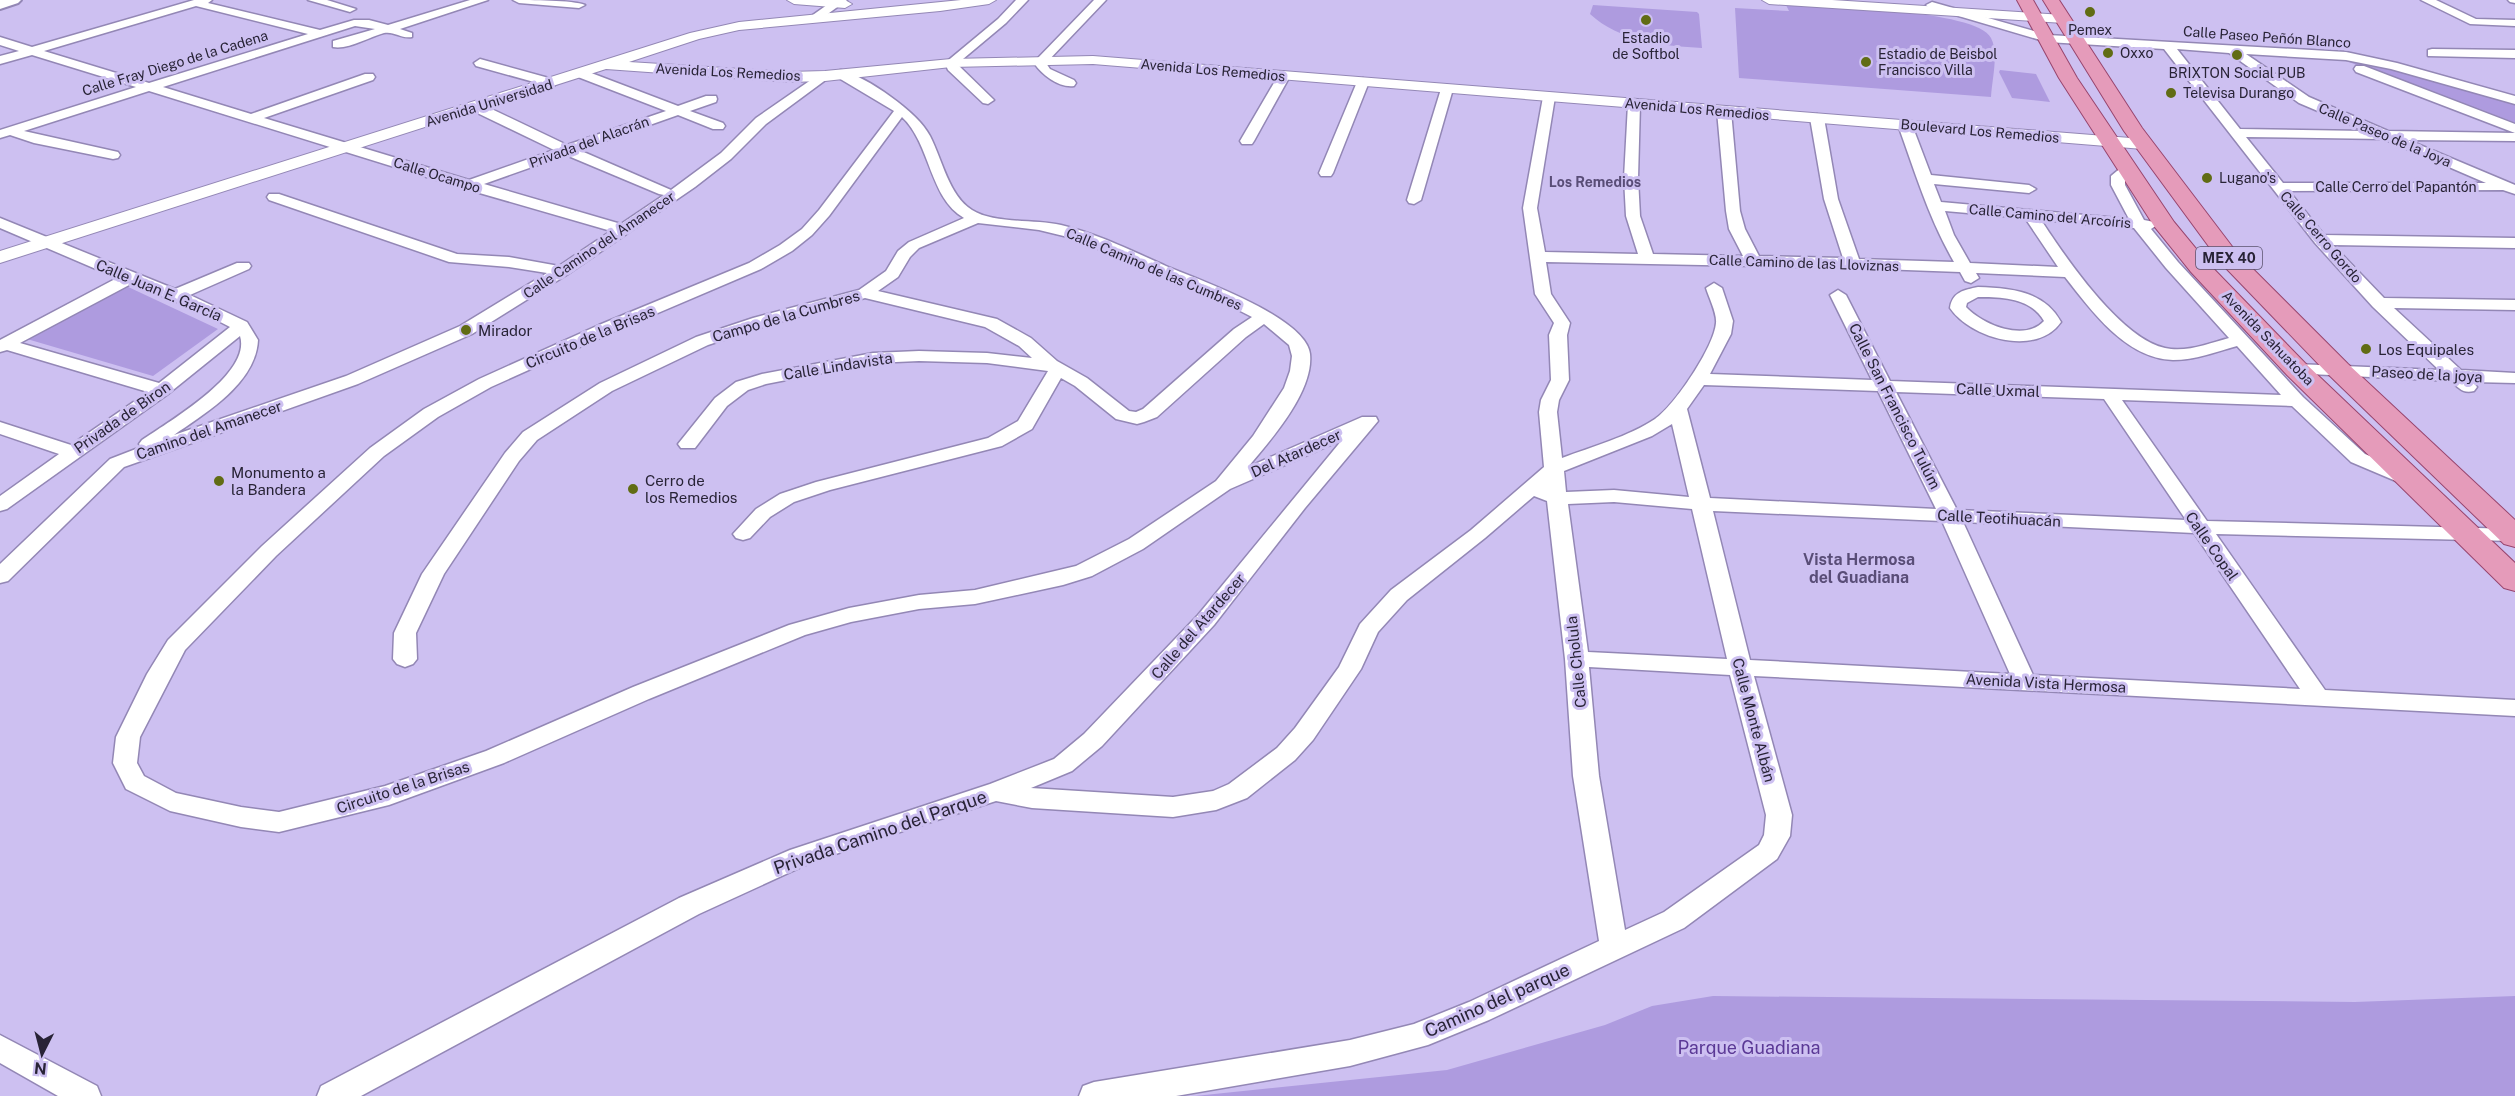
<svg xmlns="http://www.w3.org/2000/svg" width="2515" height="1096" font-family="'Public Sans',sans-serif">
<rect width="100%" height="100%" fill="#cdc0f1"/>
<path fill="#ae9bdf" d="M 1593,5 L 1697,12 L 1699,14 L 1702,48 C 1664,46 1619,41 1590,14 Z
M 1786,5 C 1821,7 1977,9 1991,38 C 1999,53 1992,79 1991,97 L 1739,78 L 1735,8 L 1789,11 Z
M 2363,61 L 2515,103 L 2515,127 L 2349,62 Z
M 2000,70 L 2036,74 L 2050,102 L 2012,98 L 1999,72 Z
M 124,285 L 218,329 L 153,376 L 27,339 Z
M 1713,996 L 2355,1002 L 2515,996 L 2515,1096 L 1195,1096 L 1447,1070 L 1605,1025 L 1652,1006 Z"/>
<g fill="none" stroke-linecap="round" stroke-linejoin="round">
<defs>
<path id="minor" d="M 194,0 L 212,0 L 208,3 L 320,30 L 354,20 L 369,20 L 388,25 L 470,0 L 488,0 L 400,29 L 412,33 L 412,37 C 402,39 394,31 384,33 C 369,37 348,50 333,47 L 333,41 L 375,29 L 355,26 L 163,87 L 251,114 L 365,74 L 373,74 L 375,77 L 373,80 L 264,118 L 469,180 L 554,150 L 471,110 L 469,107 L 471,104 L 481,104 L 567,145 L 666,111 L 578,77 L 576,74 L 578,71 L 586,71 L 678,106 L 706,96 L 716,96 L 717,99 L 716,102 L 690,111 L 723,123 L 725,126 L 723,129 L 713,129 L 678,115 L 579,150 L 671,190 L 721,153 L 756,118 L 821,73 L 829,73 L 831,76 L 766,124 L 731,159 L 695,187 L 568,274 L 472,334 L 358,384 L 124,467 L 8,581 L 0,583 L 0,564 L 110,459 L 141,447 L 139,444 L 142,440 C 168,422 252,374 240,336 L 168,394 L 7,509 L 0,511 L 0,496 L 59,454 L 0,434 L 0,422 L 71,445 L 148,392 L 7,350 L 0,352 L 0,340 L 117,278 L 0,228 L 0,218 L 175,289 L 237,263 L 249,263 L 251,266 L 249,269 L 190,295 L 247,322 L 258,340 C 256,383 206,413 174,435 L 346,376 L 460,326 L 547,273 L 509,267 L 449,262 L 269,200 L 267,197 L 269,194 L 279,194 L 457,254 L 509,257 L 559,266 L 611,231 L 462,188 L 149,91 L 24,131 L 118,152 L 120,155 L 118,158 L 113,159 L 34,143 L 10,135 L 0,138 L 0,130 L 136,87 L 32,55 L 0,64 L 0,56 L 19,51 L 0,45 L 0,37 L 32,47 ZM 196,6 L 308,34 L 149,83 L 44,51 ZM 566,155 L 659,194 L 664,195 L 621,224 L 484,184 ZM 131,284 L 193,308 L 230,327 L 159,383 L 20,343 Z
M 308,0 L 327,0 L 356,9 L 350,12 Z
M 513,0 C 530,0 573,0 585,5 L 579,8 L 519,3 Z
M 834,0 L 847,0 L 818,21 L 810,21 L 810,17 Z
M 1016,0 L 1028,0 L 1006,23 L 957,64 L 994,100 L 988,104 L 983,103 L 948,70 L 945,63 L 998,19 Z
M 1094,0 L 1106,0 L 1046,63 L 1050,69 L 1074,80 L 1076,83 L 1074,86 C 1059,88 1042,75 1034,63 L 1036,60 Z
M 2421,0 L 2436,0 L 2476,19 L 2515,20 L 2515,26 L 2470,24 Z
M 2508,0 L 2515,0 L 2515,3 L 2510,2 Z
M 1932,2 L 2048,35 L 2346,52 L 2397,63 L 2515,96 L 2515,104 L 2391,69 L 2346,60 L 2246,54 L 2309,97 L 2388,131 L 2515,133 L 2356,72 L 2354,69 L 2356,66 L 2364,66 L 2515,124 L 2515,141 L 2408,140 L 2515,185 L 2515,194 L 2503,190 L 2289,191 L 2324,235 L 2515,238 L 2515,248 L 2333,245 L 2384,298 L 2515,300 L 2515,310 L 2394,308 L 2461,370 L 2515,373 L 2515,383 L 2473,382 L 2477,387 L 2474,391 C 2463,394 2459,388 2451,381 L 2290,373 L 2287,369 L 2290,365 L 2296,364 L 2439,370 L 2373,307 L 2315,243 L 2164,49 L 2047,42 L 1928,7 L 1926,5 ZM 2177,49 L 2229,53 L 2299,103 L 2365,131 L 2240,129 ZM 2246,137 L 2384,139 L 2486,183 L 2283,183 Z
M 2432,49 L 2515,50 L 2515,58 L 2428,56 L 2428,50 Z
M 480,59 L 556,80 L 558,83 L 552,87 L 476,66 L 474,63 Z
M 841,70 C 867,77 918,112 930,136 C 942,159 949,196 972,210 C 994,224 1035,219 1061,225 C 1098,234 1132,251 1166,266 C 1197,279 1306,317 1310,354 C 1314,391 1271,440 1248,467 L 1362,417 L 1376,417 L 1378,421 L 1305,508 L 1214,625 L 1102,746 L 1072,771 L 1031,788 L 1173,797 L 1213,791 L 1229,784 L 1277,748 L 1295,728 L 1339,667 L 1360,624 L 1391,590 L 1471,530 L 1544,467 L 1539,412 L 1541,400 L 1551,380 L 1549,335 L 1554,323 L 1535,294 L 1523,208 L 1543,97 L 1549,93 L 1555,97 L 1537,208 L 1545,252 L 1638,254 L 1626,216 L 1624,178 L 1628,104 L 1634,100 L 1640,104 L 1638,178 L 1640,216 L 1653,254 L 1743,256 L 1729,229 L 1726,211 L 1717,111 L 1724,107 L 1731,111 L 1740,211 L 1745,229 L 1759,256 L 1843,258 L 1824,199 L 1810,118 L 1817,114 L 1824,118 L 1838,199 L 1859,259 L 1954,262 C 1929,219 1915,172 1898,125 L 1900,122 L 1905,121 L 1912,125 L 1931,175 L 2029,185 L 2036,189 L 2029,193 L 1934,184 L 1941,202 L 2129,219 L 2111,185 L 2111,176 L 2123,166 L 2133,166 L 2135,169 L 2125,178 L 2125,185 L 2144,220 L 2154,222 L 2157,225 L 2151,229 L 2178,262 L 2303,397 L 2365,454 L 2417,476 L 2420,480 L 2417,484 L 2403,484 L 2351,462 L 2292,406 L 2122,400 L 2207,521 L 2515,529 L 2515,541 L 2216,534 L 2325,690 L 2515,700 L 2515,716 L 1754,676 L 1792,815 L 1790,836 L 1777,859 L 1684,928 L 1489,1020 L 1428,1045 L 1350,1066 L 1176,1096 L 1079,1096 L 1083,1086 L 1094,1082 L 1350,1040 L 1414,1024 L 1469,1002 L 1599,941 L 1573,776 L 1565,659 L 1547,501 L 1534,496 L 1485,538 L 1407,600 L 1378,632 L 1361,669 L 1313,740 L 1295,760 L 1247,798 L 1216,810 L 1173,817 L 1032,808 L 996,801 L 872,841 L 808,864 L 699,914 L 361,1096 L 317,1096 L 321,1086 L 679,898 L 790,850 L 990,784 L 1054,759 L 1084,734 L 1198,615 L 1342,440 L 1230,489 L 1143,549 L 1092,576 L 1063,585 L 975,604 L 919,609 L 851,622 L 805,635 L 649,699 L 504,763 L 389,805 L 279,832 L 241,827 L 170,811 L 126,789 L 113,763 L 116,737 L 147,674 L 168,640 L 262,546 L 370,448 L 424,409 L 479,379 L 599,325 L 749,263 L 780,245 L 802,229 L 819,210 L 894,111 L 837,77 L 835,74 L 837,71 ZM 902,117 C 931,144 929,198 964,218 L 909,242 L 898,251 L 886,271 L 859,290 L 753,318 L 696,337 L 600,383 L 523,432 L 505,453 L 422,574 L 394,633 L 393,659 L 397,664 L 405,667 L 413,664 L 417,659 L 416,633 L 444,574 L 519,461 L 537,440 L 612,391 L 708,345 L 765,326 L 865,298 L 985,327 L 1019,346 L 1032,358 L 987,353 L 919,351 L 873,353 L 762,374 L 736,382 L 715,398 L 678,444 L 681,448 L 695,448 L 727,406 L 748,390 L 766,384 L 873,363 L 919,361 L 987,363 L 1048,371 L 1018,421 L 988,438 L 816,482 L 780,494 L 756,509 L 733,534 L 736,538 L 743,540 L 750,538 L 770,517 L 794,502 L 830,490 L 1002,446 L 1032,429 L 1061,378 L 1075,386 L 1116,419 L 1137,424 L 1144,422 L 1157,417 L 1246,337 L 1264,324 L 1289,345 L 1292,356 L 1290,371 L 1284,388 L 1253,436 L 1216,481 L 1129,539 L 1076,566 L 975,590 L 919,595 L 849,608 L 789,625 L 633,687 L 486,751 L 385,786 L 279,812 L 241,807 L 176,793 L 144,776 L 137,763 L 140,737 L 185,650 L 276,556 L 384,456 L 438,417 L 491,387 L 611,333 L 761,269 L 792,251 L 812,235 L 829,216 ZM 1945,211 L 2025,218 L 2058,267 L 1970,263 L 1954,235 ZM 2041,220 L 2134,228 L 2166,268 L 2229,338 C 2210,343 2186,353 2165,348 C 2120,338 2066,258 2041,220 ZM 978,223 L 1039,230 L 1072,238 L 1207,294 L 1252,317 L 1234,329 L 1143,409 L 1136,412 L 1129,411 L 1087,378 L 1057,361 L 1031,338 L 997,319 L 878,291 L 898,277 L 910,257 L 919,248 ZM 1546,262 L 1853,268 L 1960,272 L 1965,281 L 1971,283 L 1979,278 L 1976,273 L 2065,277 C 2091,310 2126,359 2173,360 C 2195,360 2216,352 2237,346 L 2281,395 L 1890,381 L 1846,295 L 1838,290 L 1830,295 L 1872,380 L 1710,374 L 1731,334 L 1733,321 L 1722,288 L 1714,283 L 1706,288 C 1709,298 1717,313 1716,323 C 1714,347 1675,405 1655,419 C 1630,436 1591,447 1562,458 L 1557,412 L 1559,400 L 1569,380 L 1567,335 L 1570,323 L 1551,294 ZM 1704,385 L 1878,391 L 1936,509 L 1710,498 L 1687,409 ZM 1896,392 L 2104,399 L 2186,520 L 1957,510 ZM 1672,424 L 1689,497 L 1614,490 L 1566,492 L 1564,471 L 1652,436 ZM 1614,502 L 1692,509 L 1727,659 L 1588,652 L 1568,504 ZM 1713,511 L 1942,521 L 2010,674 L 1750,660 ZM 1963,522 L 2194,533 L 2300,689 L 2033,675 ZM 1589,667 L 1730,675 L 1766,815 L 1764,835 L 1759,845 L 1664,912 L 1625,930 L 1599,776 Z
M 1284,72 L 1290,76 L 1254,141 L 1252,144 L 1242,144 L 1240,141 L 1278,76 Z
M 1363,78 L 1369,82 L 1333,173 L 1331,176 L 1321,176 L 1319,173 L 1357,82 Z
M 1447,85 L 1453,89 L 1421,200 L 1414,204 L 1409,203 L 1407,200 L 1441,89 Z
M 1978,287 C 2011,288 2044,291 2061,322 C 2037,357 1971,339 1950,308 C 1952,292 1964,290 1978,287 ZM 1978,297 C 2002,297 2031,298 2044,321 C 2025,342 1983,325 1966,307 L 1967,303 Z
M 0,1035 L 97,1086 L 101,1096 L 58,1096 L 0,1063 Z"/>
<path id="tertiary" d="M 787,0 L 845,0 L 852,4 L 845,8 L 794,4 Z
M 961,0 L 996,0 L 989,4 L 940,11 L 739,30 L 699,39 L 629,62 L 789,72 L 825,71 L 951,59 L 1093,56 L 2143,139 L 2151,144 L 2143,149 L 1093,64 L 951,67 L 825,81 L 789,82 L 606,69 L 0,263 L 0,251 L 690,33 L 739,22 Z
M 1762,0 L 1832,0 L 2064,15 L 2071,19 L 2064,23 L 1769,4 Z"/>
<path id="secondary" d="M 0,0 L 21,0 L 18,3 L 0,9 Z"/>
<path id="primary" d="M 2017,0 L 2033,0 L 2077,78 L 2174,222 L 2207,262 L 2305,363 L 2515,563 L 2515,591 L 2504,588 L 2287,375 L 2191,272 L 2154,226 L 2059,78 Z
M 2043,0 L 2059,0 L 2142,128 L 2237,253 L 2348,364 L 2515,520 L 2515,547 L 2504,544 L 2330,376 L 2221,263 L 2124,131 Z"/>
</defs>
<use href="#minor" stroke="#9387b5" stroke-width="3"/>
<use href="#tertiary" stroke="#9387b5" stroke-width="2"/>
<use href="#secondary" stroke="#9387b5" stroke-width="4"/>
<use href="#primary" stroke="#98456e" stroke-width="2"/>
<use href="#minor" fill="#fff" fill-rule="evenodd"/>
<use href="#tertiary" fill="#fff" fill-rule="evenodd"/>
<use href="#secondary" fill="#fff" fill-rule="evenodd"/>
<use href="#primary" fill="#e59bba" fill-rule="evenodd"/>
</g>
<g fill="#616c14" stroke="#cdc0f1" stroke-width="2">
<circle cx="2090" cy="12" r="6"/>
<circle cx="1646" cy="20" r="6"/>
<circle cx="2108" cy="53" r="6"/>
<circle cx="2237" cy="55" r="6"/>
<circle cx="1866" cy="62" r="6"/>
<circle cx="2171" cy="93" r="6"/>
<circle cx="2207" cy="178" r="6"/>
<circle cx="466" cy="330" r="6"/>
<circle cx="2366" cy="349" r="6"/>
<circle cx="219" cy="481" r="6"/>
<circle cx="633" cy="489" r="6"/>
</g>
<g text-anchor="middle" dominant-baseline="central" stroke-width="6" stroke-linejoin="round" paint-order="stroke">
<g font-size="14" fill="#282336" stroke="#cdc0f1" text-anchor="start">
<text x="2090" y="30" text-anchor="middle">Pemex</text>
<text x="1646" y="38" text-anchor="middle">Estadio<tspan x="1646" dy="16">de Softbol</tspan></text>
<text x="2120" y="53">Oxxo</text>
<text x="1878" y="54">Estadio de Beisbol<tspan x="1878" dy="16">Francisco Villa</tspan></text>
<text x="2237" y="73" text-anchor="middle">BRIXTON Social PUB</text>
<text x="2183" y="93">Televisa Durango</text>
<text x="2219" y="178">Lugano's</text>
</g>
<g font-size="14" fill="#282336" stroke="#cdc0f1">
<text transform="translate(2267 37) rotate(4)">Calle Paseo Peñón Blanco</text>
<text transform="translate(175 63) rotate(-17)">Calle Fray Diego de la Cadena</text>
<text transform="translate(1213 70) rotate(5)">Avenida Los Remedios</text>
<text transform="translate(728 72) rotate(3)">Avenida Los Remedios</text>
<text transform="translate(489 103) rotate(-17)">Avenida Universidad</text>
<text transform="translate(1697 109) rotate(5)">Avenida Los Remedios</text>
<text transform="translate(1980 131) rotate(5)">Boulevard Los Remedios</text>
<text transform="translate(2385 135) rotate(23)">Calle Paseo de la Joya</text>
<text transform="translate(589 142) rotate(-20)">Privada del Alacrán</text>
<text transform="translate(437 175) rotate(17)">Calle Ocampo</text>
<text x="2396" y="187">Calle Cerro del Papantón</text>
<text transform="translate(2050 216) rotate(5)">Calle Camino del Arcoíris</text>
<text transform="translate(2321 237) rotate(49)">Calle Cerro Gordo</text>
<text transform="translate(599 245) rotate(-34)">Calle Camino del Amanecer</text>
<text transform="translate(1804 263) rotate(2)">Calle Camino de las Lloviznas</text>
<text transform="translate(1154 269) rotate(23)">Calle Camino de las Cumbres</text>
<text transform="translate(2268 338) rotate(46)">Avenida Sahuatoba</text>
</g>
<g font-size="14" font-weight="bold" fill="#594d77" stroke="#cdc0f1">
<text x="1595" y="182">Los Remedios</text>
</g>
<rect fill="#cdc0f1" stroke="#5a526e" stroke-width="1.5" x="2196" y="247" width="66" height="22" rx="4.5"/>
<g font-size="14" font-weight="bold" fill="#282336">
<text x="2229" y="258">MEX 40</text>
</g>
<g font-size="15" fill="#282336" stroke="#cdc0f1">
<text transform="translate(159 290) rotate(23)">Calle Juan E. García</text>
<text transform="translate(786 316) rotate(-16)">Campo de la Cumbres</text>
<text transform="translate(590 337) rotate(-23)">Circuito de la Brisas</text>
<text transform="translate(838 366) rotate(-9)">Calle Lindavista</text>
<text transform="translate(2427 374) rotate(3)">Paseo de la joya</text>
<text transform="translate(1998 390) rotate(2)">Calle Uxmal</text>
<text transform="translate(1895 406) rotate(63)">Calle San Francisco Tulúm</text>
<text transform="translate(122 417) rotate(-35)">Privada de Biron</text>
<text transform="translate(209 430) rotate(-19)">Camino del Amanecer</text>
<text transform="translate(1296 453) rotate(-24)">Del Atardecer</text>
<text transform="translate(1999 518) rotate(3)">Calle Teotihuacán</text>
<text transform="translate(2212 546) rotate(55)">Calle Copal</text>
<text transform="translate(1198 626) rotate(-49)">Calle del Atardecer</text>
<text transform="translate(1576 662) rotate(-96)">Calle Cholula</text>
<text transform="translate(2046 683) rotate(3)">Avenida Vista Hermosa</text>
<text transform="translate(1754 720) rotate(75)">Calle Monte Albán</text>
<text transform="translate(403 787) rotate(-18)">Circuito de la Brisas</text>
</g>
<g font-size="15" fill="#282336" stroke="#cdc0f1" text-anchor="start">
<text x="478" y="330">Mirador</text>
<text x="2378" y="349">Los Equipales</text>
<text x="231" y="472">Monumento a<tspan x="231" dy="17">la Bandera</tspan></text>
<text x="645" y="480">Cerro de<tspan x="645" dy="17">los Remedios</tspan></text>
</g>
<g font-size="16" font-weight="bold" fill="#594d77" stroke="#cdc0f1">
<text x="1859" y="559">Vista Hermosa<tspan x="1859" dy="18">del Guadiana</tspan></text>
</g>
<g font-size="18" fill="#282336" stroke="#cdc0f1">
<text transform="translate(880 832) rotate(-19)">Privada Camino del Parque</text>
<text transform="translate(1497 1000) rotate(-24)">Camino del parque</text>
</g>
<g font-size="18" fill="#5b3996" stroke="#cdc0f1">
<text x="1749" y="1047">Parque Guadiana</text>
</g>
</g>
<g transform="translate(42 1054) rotate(186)" stroke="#cdc0f1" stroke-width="4.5" paint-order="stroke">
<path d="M0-4.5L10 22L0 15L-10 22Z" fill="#282336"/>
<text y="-9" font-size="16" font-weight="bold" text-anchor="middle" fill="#282336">N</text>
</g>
</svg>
